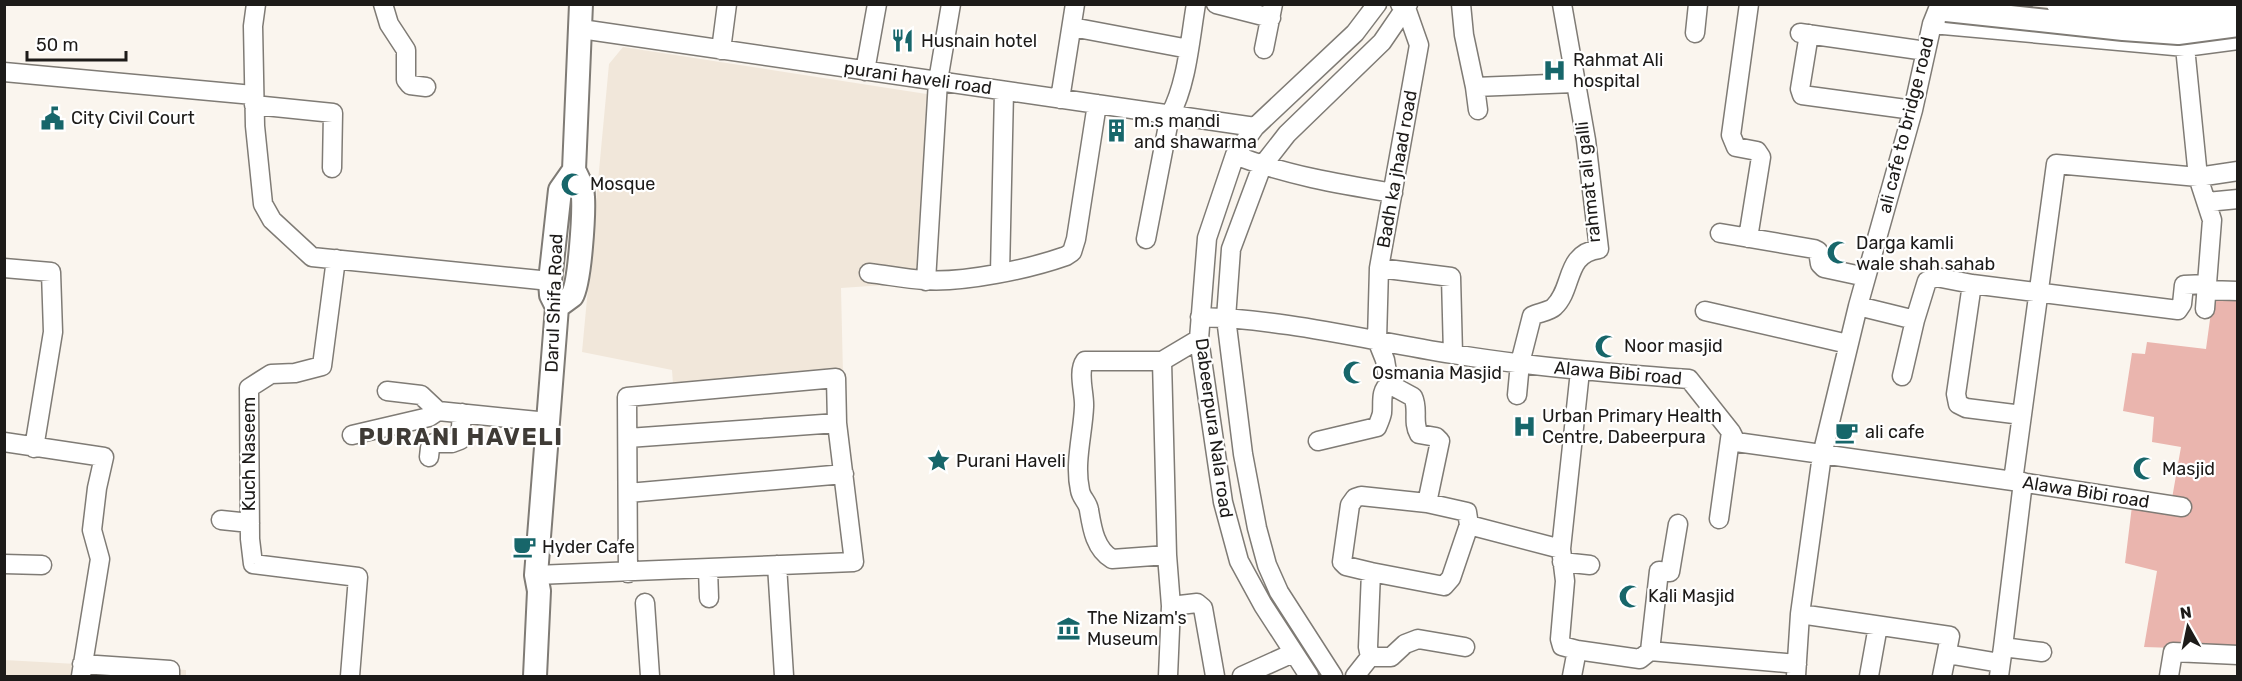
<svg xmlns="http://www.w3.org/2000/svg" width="2242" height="681" font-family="Rubik,sans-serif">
<rect width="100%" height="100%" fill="#faf5ee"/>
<path fill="#f1e7da" d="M 623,47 L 933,95 L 929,282 L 841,288 L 843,375 L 673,384 L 672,370 L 582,352 L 609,64 Z
M 4,660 L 186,670 L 186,676 L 5,676 Z"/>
<path fill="#eab5ae" d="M 2213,297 L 2237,298 L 2237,650 L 2144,647 L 2157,571 L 2125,563 L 2132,506 L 2170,510 L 2181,447 L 2152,442 L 2154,417 L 2123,411 L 2132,353 L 2145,354 L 2147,342 L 2206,349 Z"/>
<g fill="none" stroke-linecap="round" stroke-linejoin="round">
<defs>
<path id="minor" d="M 256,4 L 253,26 L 255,126 L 263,204 L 272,220 L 312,257 L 550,281
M 383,4 L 389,24 L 406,50 L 406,80 L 410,85 L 426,87
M 1216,4 L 1271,18
M 1461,4 L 1464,35 L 1475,87
M 1932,24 L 2185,47 L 2238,40
M 1072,27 L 1189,49
M 581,29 L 1255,127
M 1695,33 L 1698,4
M 1800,33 L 1926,51
M 1809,34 L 1800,89 L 1802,95 L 1913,110
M 2185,47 L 2198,177 L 2212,220 L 2205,309
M 1264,49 L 1273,4
M 721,50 L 727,4
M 865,71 L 877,4
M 4,72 L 253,95
M 1060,99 L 1075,4
M 254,105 L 333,113 L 332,168
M 1478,110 L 1475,87 L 1574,83
M 1235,155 C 1285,175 1339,184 1393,193
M 2207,202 L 2238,199
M 1720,233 L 1814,249 L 1818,251 L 1820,264 L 1824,268 L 1866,277
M 1748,238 L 1761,157 L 1757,151 L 1736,147 L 1731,135 L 1749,4
M 1146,239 L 1170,115 C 1187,84 1190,39 1196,4
M 336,259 L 322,366 L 295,373 L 271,374 L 249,388 L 250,539 L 253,564 L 358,577 L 350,676
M 4,268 L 51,272 L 53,332 L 34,448
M 1379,268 L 1451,277 L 1453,354
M 869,273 C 887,275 906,279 924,280 C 964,283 1029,269 1066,256 L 1072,252 L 1076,239 L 1097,104
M 1000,273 L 1004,91
M 926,281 L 938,81 L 951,4
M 1972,284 L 1956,394 L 1958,404 L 1966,408 L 2022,415
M 2206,290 L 2238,291
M 1858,306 L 1915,320 L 1927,281 L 1936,277 L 1972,284 L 2178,310 L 2182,304 L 2184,285 L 2207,284
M 1705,311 L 1848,344
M 1200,317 C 1285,319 1370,341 1453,354 C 1532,367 1610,373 1689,379 L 1731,432 L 1736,442 L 2013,481 L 2182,507
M 1162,361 L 1199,339
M 1902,376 L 1915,320
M 1389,384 L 1413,397 C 1419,409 1412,422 1419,434 L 1436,437 L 1440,441 L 1427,503
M 387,391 L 421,395 L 438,411
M 1517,395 L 1520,363 L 1532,316 C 1538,313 1550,311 1554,307 C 1574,288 1564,254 1599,249 L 1586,140 L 1562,4
M 352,435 L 429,417 L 438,411 L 548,422
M 628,438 L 837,423
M 1318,441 L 1377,427 C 1379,422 1381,418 1382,413 C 1383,402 1380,391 1389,384 L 1385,360 L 1377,340 L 1379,268 L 1419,45 L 1406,8 L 1400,4
M 4,442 L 104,457 L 97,488 L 92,530 L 100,559 L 81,676
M 429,457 L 430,448 L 434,443 L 452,443 L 460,440 L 462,413
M 2013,481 L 2056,164 L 2198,177 L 2238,171
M 628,493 L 844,474
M 1719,519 L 1731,432
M 221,520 L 250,523
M 1561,549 L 1580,371
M 1167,555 L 1112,559 C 1095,549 1092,528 1089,510 C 1088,502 1081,498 1080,490 C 1074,463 1083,433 1084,407 C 1085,394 1077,372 1085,361 L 1162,361 L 1167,555 L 1171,606 L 1168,676
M 1562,562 L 1590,565
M 4,564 L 42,565
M 777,565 L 784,676
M 708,569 L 709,598
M 1371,572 L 1444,586 L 1451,578 L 1469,525
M 536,575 L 854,562 L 837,423 L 836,378 L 627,397 L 628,573
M 645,603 L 650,676
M 1171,606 L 1197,603 L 1203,608 L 1215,676
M 1800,614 L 1950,636 L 1942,676
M 2003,647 L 2023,482
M 1650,651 L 1659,571 L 1670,572 L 1678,524
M 1947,654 L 2000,663
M 1370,657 L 1391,657 L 1405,644 L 1418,639 L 1465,647
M 82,664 L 170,670 L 170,676
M 1242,676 L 1293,653
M 1309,676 L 1263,605 L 1239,561 L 1223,502 L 1199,339 L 1207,238 L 1235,155 L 1255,127 L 1355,33 L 1377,4
M 1333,676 L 1279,592 L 1267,565 L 1257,528 L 1243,454 L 1226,318 L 1231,249 L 1262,166 L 1287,134 L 1382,42 L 1408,4
M 1355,676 L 1370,657 L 1368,647 L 1371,572 L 1346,566 L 1342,562 L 1350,505 L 1355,498 L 1361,496 L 1427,503 L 1467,512 L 1469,525 L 1561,549 L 1565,581 L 1560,639 L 1562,646 L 1577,650 L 1640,659 L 1650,651 L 1797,664
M 1572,676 L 1577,650
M 1796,676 L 1800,614 L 1822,455 L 1858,306 L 1913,110 L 1932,24 L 1940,4
M 1869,676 L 1878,626
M 1999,676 L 2003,647 L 2042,652
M 2169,676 L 2173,652 L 2238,655"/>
<path id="major" d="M 557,307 L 572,296 C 580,283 584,215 583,197 C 583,187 578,178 574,170
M 535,676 L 539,591 L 536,575 L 557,307 L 551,295 L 550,281 L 560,190 L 574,170 L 581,4"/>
</defs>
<use href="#minor" stroke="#7f7b75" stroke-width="21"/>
<use href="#major" stroke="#7f7b75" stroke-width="26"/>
<use href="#minor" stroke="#fff" stroke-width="18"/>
<use href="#major" stroke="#fff" stroke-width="22"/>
<defs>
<path id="major-bridge" d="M 2058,4 L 2178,17 L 2238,9
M 1946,10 L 2123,29 L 2178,33 L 2238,25"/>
</defs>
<use href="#major-bridge" stroke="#7f7b75" stroke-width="26" stroke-linecap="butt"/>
<use href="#major-bridge" stroke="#fff" stroke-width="22"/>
</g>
<defs>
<symbol id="restaurant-bare" viewBox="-9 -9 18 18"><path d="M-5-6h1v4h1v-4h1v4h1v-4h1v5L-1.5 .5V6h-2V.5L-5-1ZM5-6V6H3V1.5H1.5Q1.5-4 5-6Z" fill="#17666a" stroke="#fff" stroke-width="2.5" paint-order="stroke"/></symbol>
<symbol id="hospital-bare" viewBox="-9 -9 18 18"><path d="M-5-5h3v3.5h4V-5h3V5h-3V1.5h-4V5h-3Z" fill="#17666a" stroke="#fff" stroke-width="2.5" paint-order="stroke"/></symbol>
<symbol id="civic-bare" viewBox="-9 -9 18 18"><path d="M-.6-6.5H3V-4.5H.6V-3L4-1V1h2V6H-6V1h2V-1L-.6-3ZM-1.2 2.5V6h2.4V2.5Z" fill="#17666a" stroke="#fff" stroke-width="2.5" paint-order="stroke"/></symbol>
<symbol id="building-bare" viewBox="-9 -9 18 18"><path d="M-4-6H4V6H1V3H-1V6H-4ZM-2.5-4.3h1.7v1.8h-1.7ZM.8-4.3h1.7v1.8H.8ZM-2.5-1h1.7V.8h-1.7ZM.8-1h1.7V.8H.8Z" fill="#17666a" stroke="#fff" stroke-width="2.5" paint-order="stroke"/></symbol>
<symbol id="mosque-bare" viewBox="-9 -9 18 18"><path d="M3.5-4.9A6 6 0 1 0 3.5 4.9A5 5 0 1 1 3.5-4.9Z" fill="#17666a" stroke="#fff" stroke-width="2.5" paint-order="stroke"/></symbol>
<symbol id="cafe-bare" viewBox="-9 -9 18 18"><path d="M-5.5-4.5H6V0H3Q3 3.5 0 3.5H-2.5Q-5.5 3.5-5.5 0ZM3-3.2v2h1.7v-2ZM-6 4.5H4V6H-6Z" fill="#17666a" stroke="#fff" stroke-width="2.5" paint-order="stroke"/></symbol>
<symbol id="sight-bare" viewBox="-9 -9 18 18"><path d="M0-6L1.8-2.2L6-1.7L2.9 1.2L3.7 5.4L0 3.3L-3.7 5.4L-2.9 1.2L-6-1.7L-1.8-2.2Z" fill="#17666a" stroke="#fff" stroke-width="2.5" paint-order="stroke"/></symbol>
<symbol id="museum-bare" viewBox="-9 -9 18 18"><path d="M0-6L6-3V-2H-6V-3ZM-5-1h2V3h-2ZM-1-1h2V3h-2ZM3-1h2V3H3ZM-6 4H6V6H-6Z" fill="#17666a" stroke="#fff" stroke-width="2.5" paint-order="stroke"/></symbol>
</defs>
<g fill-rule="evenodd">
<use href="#restaurant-bare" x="886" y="24" width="33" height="33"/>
<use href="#hospital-bare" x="1538" y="54" width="33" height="33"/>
<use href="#civic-bare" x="36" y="102" width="33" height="33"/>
<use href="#building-bare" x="1100" y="114" width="33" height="33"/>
<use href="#mosque-bare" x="556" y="168" width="33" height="33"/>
<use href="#mosque-bare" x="1822" y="236" width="33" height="33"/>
<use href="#mosque-bare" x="1590" y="330" width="33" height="33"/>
<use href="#mosque-bare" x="1338" y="356" width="33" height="33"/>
<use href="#hospital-bare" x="1508" y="410" width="33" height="33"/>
<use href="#cafe-bare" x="1830" y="416" width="33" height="33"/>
<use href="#sight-bare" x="922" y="444" width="33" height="33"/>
<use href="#mosque-bare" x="2128" y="452" width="33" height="33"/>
<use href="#cafe-bare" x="508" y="530" width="33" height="33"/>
<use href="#mosque-bare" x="1614" y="580" width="33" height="33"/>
<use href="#museum-bare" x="1052" y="612" width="33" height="33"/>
</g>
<g text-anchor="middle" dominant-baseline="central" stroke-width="4.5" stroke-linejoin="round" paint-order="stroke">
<g font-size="18" fill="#1d1b19" stroke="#fff" text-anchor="start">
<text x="921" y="41">Husnain hotel</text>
<text x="1573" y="60">Rahmat Ali<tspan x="1573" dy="21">hospital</tspan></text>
<text x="71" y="118">City Civil Court</text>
<text x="1134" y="121">m.s mandi<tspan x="1134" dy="21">and shawarma</tspan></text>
<text x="590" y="184">Mosque</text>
<text x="1856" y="243">Darga kamli<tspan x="1856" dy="21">wale shah sahab</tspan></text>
<text x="1624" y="346">Noor masjid</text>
<text x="1372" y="373">Osmania Masjid</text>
<text x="1542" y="416">Urban Primary Health<tspan x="1542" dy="21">Centre, Dabeerpura</tspan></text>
<text x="1865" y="432">ali cafe</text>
<text x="956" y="461">Purani Haveli</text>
<text x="2162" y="469">Masjid</text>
<text x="542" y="547">Hyder Cafe</text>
<text x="1648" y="596">Kali Masjid</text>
<text x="1087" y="618">The Nizam's<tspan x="1087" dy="21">Museum</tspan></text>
</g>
<g font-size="18" fill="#1d1b19" stroke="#fff">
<text transform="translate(918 78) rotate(8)">purani haveli road</text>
<text transform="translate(1906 125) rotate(-76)">ali cafe to bridge road</text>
<text transform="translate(1397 169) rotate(-80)">Badh ka jhaad road</text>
<text transform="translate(1588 182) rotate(-96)">rahmat ali galli</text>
<text transform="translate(554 303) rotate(-88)">Darul Shifa Road</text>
<text transform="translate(1618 373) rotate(5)">Alawa Bibi road</text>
<text transform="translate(1214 428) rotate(82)">Dabeerpura Nala road</text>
<text transform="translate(249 454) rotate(-90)">Kuch Naseem</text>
<text transform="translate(2086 492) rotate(9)">Alawa Bibi road</text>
</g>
<g font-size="24" font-weight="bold" letter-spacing="1.5" fill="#3f3b36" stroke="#fff">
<text x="461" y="437">PURANI HAVELI</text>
</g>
</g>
<rect width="2242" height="681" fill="none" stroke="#1d1b19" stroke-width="12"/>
<g transform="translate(2188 627) rotate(351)" stroke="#ffffff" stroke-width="4.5" paint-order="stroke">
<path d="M0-4.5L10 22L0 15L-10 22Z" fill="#1d1b19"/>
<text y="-9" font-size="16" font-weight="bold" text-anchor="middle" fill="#1d1b19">N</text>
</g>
<path d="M27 51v9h99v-9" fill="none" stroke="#1d1b19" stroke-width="3"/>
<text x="36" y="51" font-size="18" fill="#1d1b19" stroke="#ffffff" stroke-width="4.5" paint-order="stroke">50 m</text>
</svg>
